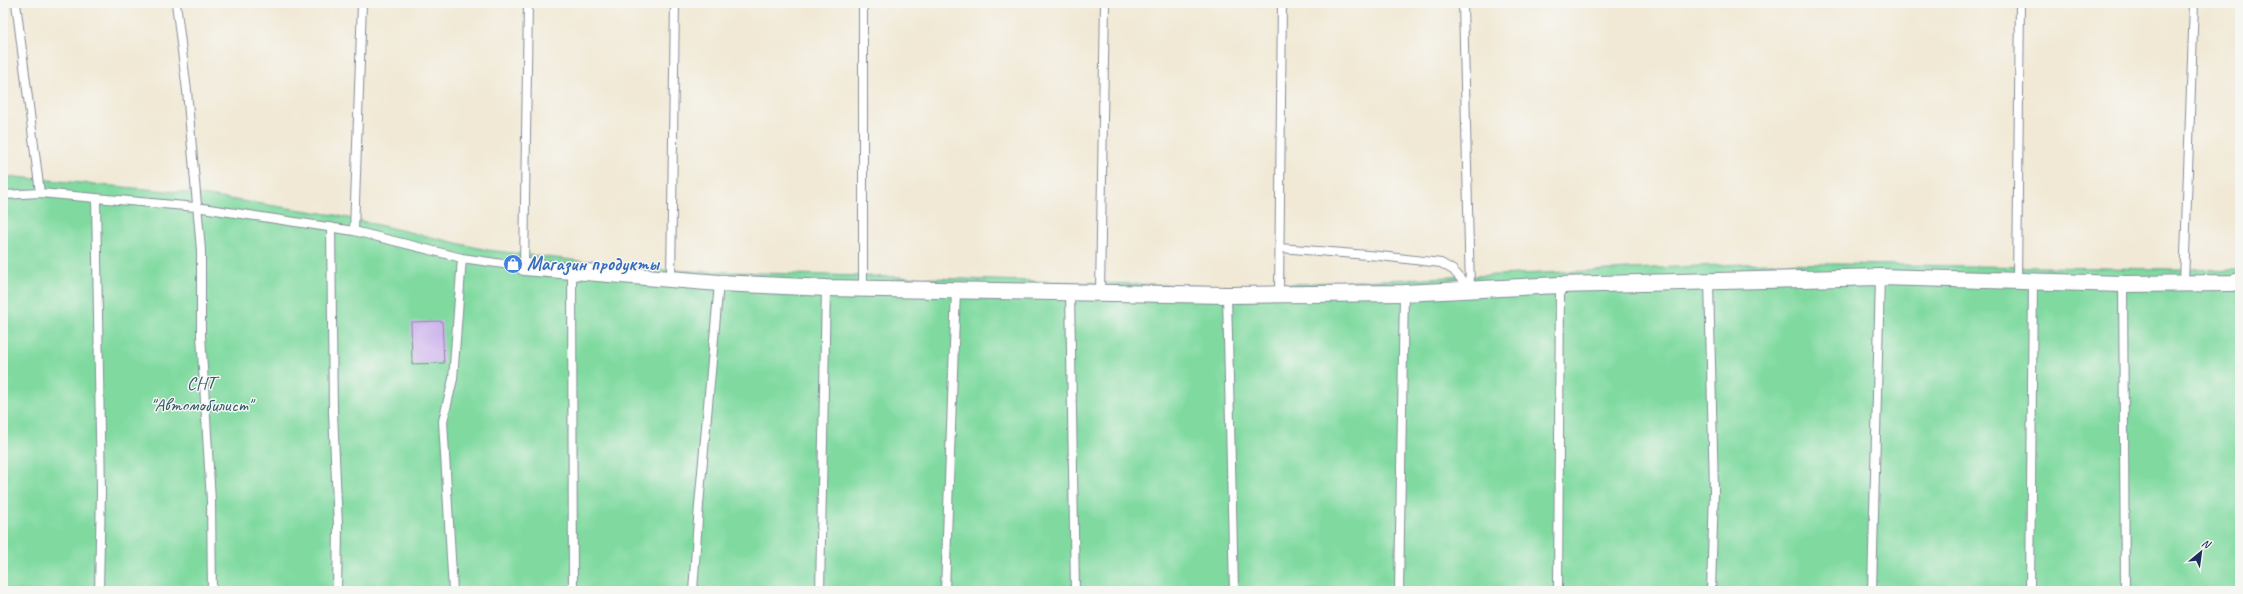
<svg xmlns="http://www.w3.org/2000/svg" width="2243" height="594" font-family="Caveat,sans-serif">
<rect width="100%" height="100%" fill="#f6f6f2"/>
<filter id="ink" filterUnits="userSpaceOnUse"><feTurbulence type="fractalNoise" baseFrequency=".025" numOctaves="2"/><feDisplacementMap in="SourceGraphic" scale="8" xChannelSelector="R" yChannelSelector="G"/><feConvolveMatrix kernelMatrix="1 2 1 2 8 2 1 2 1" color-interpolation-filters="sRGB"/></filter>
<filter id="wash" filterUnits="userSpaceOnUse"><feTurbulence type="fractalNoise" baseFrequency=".012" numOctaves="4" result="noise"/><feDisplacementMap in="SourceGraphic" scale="16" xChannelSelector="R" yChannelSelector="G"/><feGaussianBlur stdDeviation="0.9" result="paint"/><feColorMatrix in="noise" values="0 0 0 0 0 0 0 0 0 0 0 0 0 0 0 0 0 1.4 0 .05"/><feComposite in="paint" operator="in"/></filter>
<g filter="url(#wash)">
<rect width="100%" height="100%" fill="#f1e9d5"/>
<path fill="#80daa0" stroke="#4e847f" d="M 16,177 L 188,193 L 335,215 L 487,250 L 657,270 L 1229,287 L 1766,263 L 2240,270 L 2240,591 L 3,591 L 3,178 Z"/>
<g id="blocks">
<path fill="#cfb5ed" d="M 442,321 L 444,363 L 412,364 L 411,322 Z"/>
</g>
</g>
<g filter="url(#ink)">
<use href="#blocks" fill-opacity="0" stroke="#868c9a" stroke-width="1"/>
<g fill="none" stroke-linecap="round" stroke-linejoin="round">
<defs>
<path id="service" d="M 16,3 L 40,193
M 176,3 L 187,91 L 201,250 L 201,335 L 211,501 L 212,591
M 863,3 L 863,287
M 1463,3 L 1470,289
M 3,195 L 40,193 L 196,207 L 354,231 L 462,258 L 524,267 L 528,3
M 96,199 L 101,490 L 99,591
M 331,227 L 333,412 L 338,526 L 337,591
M 354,231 L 362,3
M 1280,248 L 1380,256 L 1441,263 L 1453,270 L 1470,289
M 572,271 L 573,591
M 671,279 L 675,3
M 1709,281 L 1714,491 L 1711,591
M 2017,282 L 2020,3
M 2184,283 L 2194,3
M 2123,284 L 2125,591
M 1070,291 L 1075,591
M 1100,292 L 1105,3
M 1279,294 L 1282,3
M 1227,295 L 1234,591
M 453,591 L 443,421 L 453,379 L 462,258
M 693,591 L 699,505 L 719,283
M 820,591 L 826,288
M 945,591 L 956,290
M 1399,591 L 1404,293
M 1558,591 L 1560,285
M 1872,591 L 1880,277
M 2030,591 L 2033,282"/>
<path id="minor" d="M 524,267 L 719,283 L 826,288 L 1227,295 L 1404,293 L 1560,285 L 1880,277 L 2123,284 L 2232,283 L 2240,281"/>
</defs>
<use href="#service" stroke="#868c9a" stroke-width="10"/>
<use href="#minor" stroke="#868c9a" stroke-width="18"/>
<use href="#service" stroke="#fff" stroke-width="8"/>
<use href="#minor" stroke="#fff" stroke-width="16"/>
</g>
</g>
<defs>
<symbol id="shop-disc" viewBox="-11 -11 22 22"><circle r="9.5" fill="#3f7fe0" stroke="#f6f6f2"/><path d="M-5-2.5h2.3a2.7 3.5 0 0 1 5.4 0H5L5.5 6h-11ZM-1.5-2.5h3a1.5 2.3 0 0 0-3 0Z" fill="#fff"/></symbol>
</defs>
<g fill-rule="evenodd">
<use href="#shop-disc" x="502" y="253" width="22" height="22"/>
</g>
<g text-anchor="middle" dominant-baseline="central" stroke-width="3" stroke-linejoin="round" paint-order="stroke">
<g font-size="19" font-weight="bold" fill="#366cbe" stroke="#f6f6f2" text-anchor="start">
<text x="527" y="264">Магазин продукты</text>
</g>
<g font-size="19" fill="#345a6e" stroke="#f6f6f2">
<text x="201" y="383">СНТ<tspan x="201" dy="22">"Автомобилист"</tspan></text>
</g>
</g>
<rect width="2243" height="594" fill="none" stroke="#f6f6f2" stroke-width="16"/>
<g transform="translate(2201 552) rotate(29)" stroke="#f6f6f2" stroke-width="3" paint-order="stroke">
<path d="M0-3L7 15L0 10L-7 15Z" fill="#1b2f5e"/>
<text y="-6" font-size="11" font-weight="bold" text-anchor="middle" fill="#1b2f5e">N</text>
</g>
</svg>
